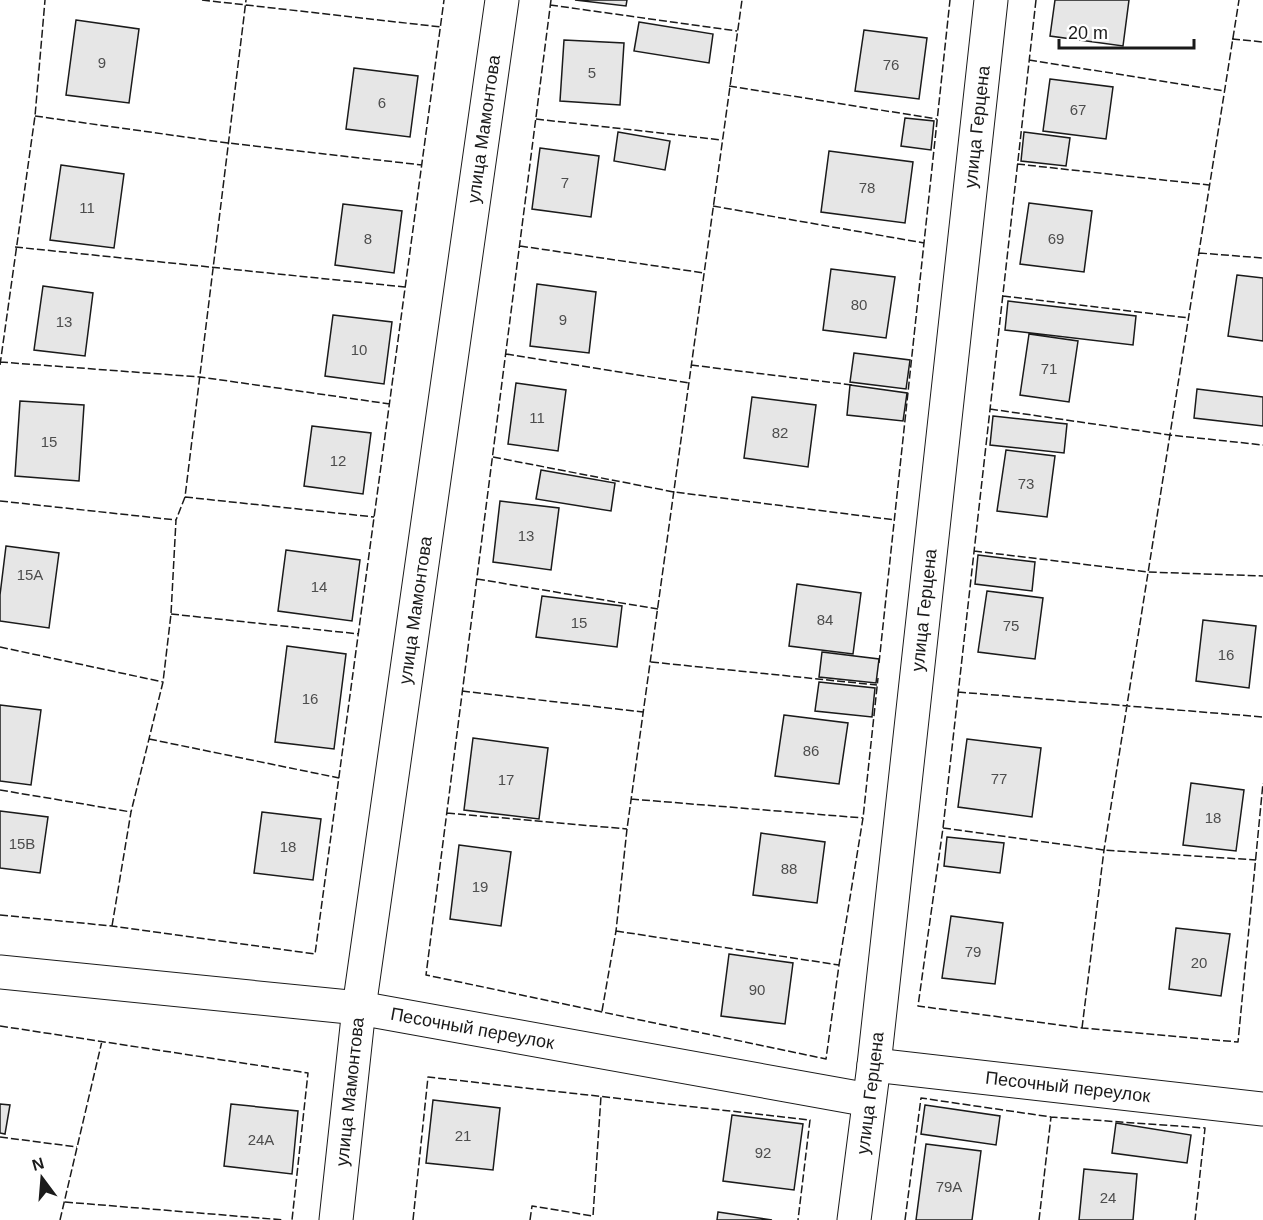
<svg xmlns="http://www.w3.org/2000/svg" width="1263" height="1220" font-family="Helvetica,sans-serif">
<rect width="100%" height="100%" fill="#fff"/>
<path fill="#e6e6e6" stroke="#1a1a1a" stroke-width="1.5" d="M 575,0 L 627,0 L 626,6 Z
M 1055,0 L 1129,0 L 1123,46 L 1050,36 Z
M 76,20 L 139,29 L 129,103 L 66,95 Z
M 639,22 L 713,34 L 709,63 L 634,51 Z
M 864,30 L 927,38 L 919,99 L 855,91 Z
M 564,40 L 624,43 L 620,105 L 560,101 Z
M 354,68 L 418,76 L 410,137 L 346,129 Z
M 1050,79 L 1113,87 L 1106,139 L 1043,131 Z
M 905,118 L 934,121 L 931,150 L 901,146 Z
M 618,132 L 670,141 L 665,170 L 614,161 Z
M 1024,132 L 1070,138 L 1066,166 L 1021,161 Z
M 540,148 L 599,156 L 591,217 L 532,209 Z
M 829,151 L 913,162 L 905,223 L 821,212 Z
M 61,165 L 124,174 L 114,248 L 50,240 Z
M 1029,203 L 1092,211 L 1084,272 L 1020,264 Z
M 343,204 L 402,211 L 394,273 L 335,265 Z
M 831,269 L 895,277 L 886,338 L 823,330 Z
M 1237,275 L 1263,278 L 1263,341 L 1228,336 Z
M 537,284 L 596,292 L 589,353 L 530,346 Z
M 43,286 L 93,293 L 85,356 L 34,350 Z
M 1008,301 L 1136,316 L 1133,345 L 1005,330 Z
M 333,315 L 392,322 L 384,384 L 325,376 Z
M 1029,334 L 1078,341 L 1069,402 L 1020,395 Z
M 854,353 L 910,360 L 906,389 L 850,382 Z
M 516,383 L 566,390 L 558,451 L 508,444 Z
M 850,385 L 907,393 L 903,421 L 847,415 Z
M 1197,389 L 1263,397 L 1263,426 L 1194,418 Z
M 752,397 L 816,405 L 808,467 L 744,458 Z
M 20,401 L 84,405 L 79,481 L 15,476 Z
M 993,416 L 1067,424 L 1064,453 L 990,445 Z
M 312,426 L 371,433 L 363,494 L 304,486 Z
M 1006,450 L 1055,456 L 1047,517 L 997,511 Z
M 541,470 L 615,483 L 611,511 L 536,499 Z
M 500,501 L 559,508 L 551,570 L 493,562 Z
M 6,546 L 59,553 L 49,628 L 0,621 L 0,595 Z
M 286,550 L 360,560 L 352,621 L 278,611 Z
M 978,555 L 1035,562 L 1032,591 L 975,584 Z
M 797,584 L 861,593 L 853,654 L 789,646 Z
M 987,591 L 1043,598 L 1035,659 L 978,652 Z
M 542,596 L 622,606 L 617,647 L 536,637 Z
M 1203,620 L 1256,626 L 1249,688 L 1196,681 Z
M 287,646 L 346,654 L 334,749 L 275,742 Z
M 822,652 L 879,659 L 876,683 L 819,677 Z
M 819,682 L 875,688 L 872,717 L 815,711 Z
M 0,705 L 41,710 L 31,785 L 0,781 Z
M 784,715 L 848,723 L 839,784 L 775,776 Z
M 473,738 L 548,748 L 539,819 L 464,810 Z
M 967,739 L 1041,748 L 1032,817 L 958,807 Z
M 1191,783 L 1244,790 L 1236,851 L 1183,845 Z
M 0,811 L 48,817 L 40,873 L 0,868 Z
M 262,812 L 321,819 L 313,880 L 254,873 Z
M 761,833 L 825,842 L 817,903 L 753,895 Z
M 947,837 L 1004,843 L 1000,873 L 944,866 Z
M 459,845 L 511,852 L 501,926 L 450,919 Z
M 951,916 L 1003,923 L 995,984 L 942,978 Z
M 1176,928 L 1230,934 L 1221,996 L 1169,989 Z
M 729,954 L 793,963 L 785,1024 L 721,1016 Z
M 433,1100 L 500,1108 L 493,1170 L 426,1163 Z
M 0,1104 L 10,1105 L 5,1134 L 0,1133 Z
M 231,1104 L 298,1111 L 292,1174 L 224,1166 Z
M 925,1105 L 1000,1116 L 996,1145 L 921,1134 Z
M 732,1115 L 803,1124 L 794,1190 L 723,1181 Z
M 1116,1123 L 1191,1135 L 1187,1163 L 1112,1153 Z
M 926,1144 L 981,1151 L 972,1220 L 916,1220 Z
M 1084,1169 L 1137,1174 L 1133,1220 L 1079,1220 Z
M 718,1212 L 772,1220 L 717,1220 Z"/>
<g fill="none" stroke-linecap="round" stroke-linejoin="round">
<defs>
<g id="minor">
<path id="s1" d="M 0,972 L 359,1008 L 869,1100"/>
<path id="s2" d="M 874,1065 L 1263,1109"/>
<path id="s3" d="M 336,1220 L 359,1008 L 502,0"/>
<path id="s4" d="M 854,1220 L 874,1065 L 991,0"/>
</g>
</defs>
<use href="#minor" stroke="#1a1a1a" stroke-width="35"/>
<use href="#minor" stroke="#fff" stroke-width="33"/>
<path stroke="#1a1a1a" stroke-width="1.5" stroke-dasharray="8 3" stroke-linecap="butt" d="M 202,0 L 441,27
M 551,0 L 426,975 L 826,1059 L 839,965 L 863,818 L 878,678
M 1036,0 L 943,828 L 918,1006 L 1082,1028 L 1238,1042 L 1263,783
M 550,5 L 737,31
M 1232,39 L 1263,42
M 1029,60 L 1224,91
M 729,86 L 937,119
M 35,116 L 228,143 L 422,165
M 536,119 L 722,140
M 1017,164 L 1209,185
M 713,206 L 924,243
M 520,246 L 704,273
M 15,247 L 405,287
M 1199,253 L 1263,258
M 1003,296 L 1189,318
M 506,354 L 689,383
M 0,362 L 200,377 L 390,404
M 0,365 L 35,116 L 45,0
M 691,365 L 852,385
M 990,409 L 1170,435 L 1263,445
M 493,457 L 674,492 L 895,520
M 185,497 L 374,517
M 0,501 L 176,520
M 974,551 L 1148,572 L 1263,576
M 477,579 L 658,609
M 171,614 L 359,634
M 0,647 L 163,682
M 651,662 L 877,685
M 879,663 L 950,0
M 462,691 L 643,712
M 958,692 L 1263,717
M 149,739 L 339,778
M 0,790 L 131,812
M 631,799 L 863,818
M 447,813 L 627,829
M 943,828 L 1104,850 L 1256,860
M 0,915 L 112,926 L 315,954 L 444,0
M 112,926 L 131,812 L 163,682 L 171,614 L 176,520 L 185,497 L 246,0
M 616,931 L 839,965
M 602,1011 L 616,931 L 627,829 L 742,0
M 0,1026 L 308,1073 L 292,1220
M 1082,1028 L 1104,850 L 1239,0
M 0,1137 L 77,1147
M 65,1202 L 284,1220
M 60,1220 L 102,1041
M 413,1220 L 428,1077 L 810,1120 L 798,1220
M 530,1220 L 532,1206 L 593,1216 L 601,1096
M 905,1220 L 921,1098 L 1051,1117 L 1205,1128 L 1195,1220
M 1039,1220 L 1051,1117"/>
</g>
<g text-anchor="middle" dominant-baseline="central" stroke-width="4.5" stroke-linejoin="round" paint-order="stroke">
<g font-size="15" fill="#4d4d4d">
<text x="102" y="62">9</text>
<text x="891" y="64">76</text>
<text x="592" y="72">5</text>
<text x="382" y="102">6</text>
<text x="1078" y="109">67</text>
<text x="565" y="182">7</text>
<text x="867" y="187">78</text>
<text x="87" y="207">11</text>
<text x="368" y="238">8</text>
<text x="1056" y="238">69</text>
<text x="859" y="304">80</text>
<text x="563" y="319">9</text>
<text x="64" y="321">13</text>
<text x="359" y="349">10</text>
<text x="1049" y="368">71</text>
<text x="537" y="417">11</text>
<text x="780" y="432">82</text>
<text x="49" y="441">15</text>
<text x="338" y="460">12</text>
<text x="1026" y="483">73</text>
<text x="526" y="535">13</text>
<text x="30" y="574">15А</text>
<text x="319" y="586">14</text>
<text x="825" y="619">84</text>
<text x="579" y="622">15</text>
<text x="1011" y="625">75</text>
<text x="1226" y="654">16</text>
<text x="310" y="698">16</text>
<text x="811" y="750">86</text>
<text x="999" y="778">77</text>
<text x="506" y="779">17</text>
<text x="1213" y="817">18</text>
<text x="22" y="843">15В</text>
<text x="288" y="846">18</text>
<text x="789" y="868">88</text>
<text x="480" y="886">19</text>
<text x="973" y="951">79</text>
<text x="1199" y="962">20</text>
<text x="757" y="989">90</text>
<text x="463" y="1135">21</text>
<text x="261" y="1139">24А</text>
<text x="763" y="1152">92</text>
<text x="949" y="1186">79А</text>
<text x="1108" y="1197">24</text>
</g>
<g font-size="18" fill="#1a1a1a" stroke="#fff">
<text stroke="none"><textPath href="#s4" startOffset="1100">улица Герцена</textPath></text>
<text stroke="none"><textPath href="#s3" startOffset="1101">улица Мамонтова</textPath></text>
<text stroke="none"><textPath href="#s3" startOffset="615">улица Мамонтова</textPath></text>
<text stroke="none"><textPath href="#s4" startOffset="614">улица Герцена</textPath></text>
<text stroke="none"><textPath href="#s1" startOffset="476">Песочный переулок</textPath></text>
<text stroke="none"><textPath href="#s2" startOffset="195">Песочный переулок</textPath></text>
<text stroke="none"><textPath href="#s3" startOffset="129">улица Мамонтова</textPath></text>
<text stroke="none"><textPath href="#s4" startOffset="128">улица Герцена</textPath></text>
</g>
</g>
<g transform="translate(42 1178) rotate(344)" stroke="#ffffff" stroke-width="4.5" paint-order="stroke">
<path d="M0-4.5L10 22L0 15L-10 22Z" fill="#1a1a1a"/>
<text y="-9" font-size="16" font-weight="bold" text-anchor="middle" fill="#1a1a1a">N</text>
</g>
<path d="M1059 39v9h135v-9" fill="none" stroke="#1a1a1a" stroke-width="3"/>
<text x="1068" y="39" font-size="18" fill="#1a1a1a" stroke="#ffffff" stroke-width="4.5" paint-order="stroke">20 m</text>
</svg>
